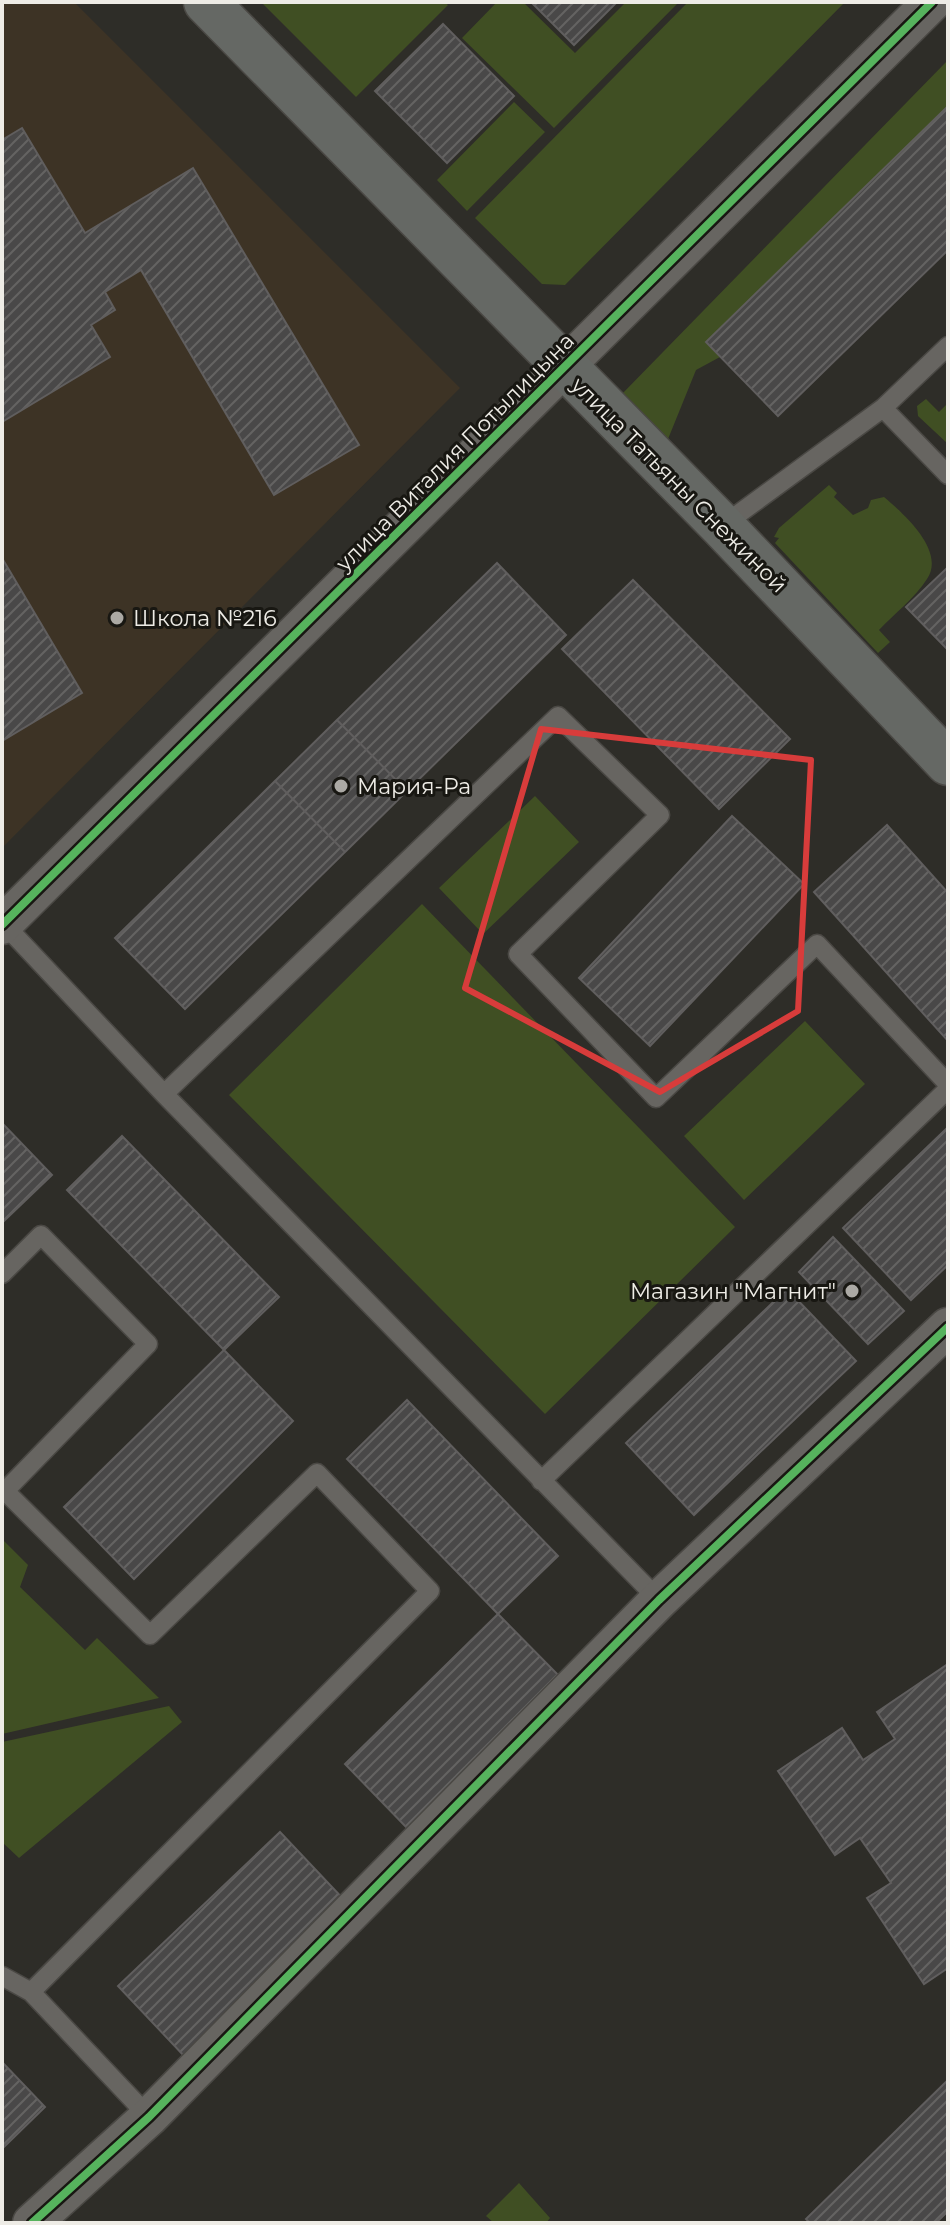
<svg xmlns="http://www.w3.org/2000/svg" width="950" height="2225" font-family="Montserrat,sans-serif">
<defs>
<pattern id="building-hatch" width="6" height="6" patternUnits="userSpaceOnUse" patternTransform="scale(2)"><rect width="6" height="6" fill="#494848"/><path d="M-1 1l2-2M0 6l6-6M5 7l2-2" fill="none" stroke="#646362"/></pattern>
</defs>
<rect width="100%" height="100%" fill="#2e2d28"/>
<path fill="#3d3325" d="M 2,2 L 74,2 L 460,388 L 2,848 Z"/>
<path fill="#404f23" d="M 261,2 L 444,2 L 448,5 L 356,97 Z
M 497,2 L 523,2 L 575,53 L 626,2 L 679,2 L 554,128 L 462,38 Z
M 688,2 L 845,2 L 565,285 L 542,284 L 475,218 Z
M 948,60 L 948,106 L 706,342 L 720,357 L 696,370 L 666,444 L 622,394 Z
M 514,102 L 545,132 L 467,211 L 437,180 Z
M 926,399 L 939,412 L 948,403 L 948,444 L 918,416 L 917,406 Z
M 829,485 L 837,493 L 834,497 L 853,515 L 868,508 L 871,500 L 884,497 C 904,514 946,551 927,579 C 915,598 894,614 879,630 L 890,642 L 878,653 L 775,543 L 779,538 L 774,537 L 779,528 Z
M 535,796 L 579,842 L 483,934 L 439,888 Z
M 422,904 L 735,1227 L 545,1414 L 229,1095 Z
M 805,1021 L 865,1084 L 744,1200 L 684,1136 Z
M 2,1539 L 28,1565 L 20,1587 L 85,1650 L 97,1638 L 159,1698 L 2,1734 Z
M 169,1706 L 182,1722 L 19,1858 L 2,1842 L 2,1742 Z
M 519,2183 L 550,2218 L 546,2223 L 494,2223 L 486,2216 Z"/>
<path fill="url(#building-hatch)" stroke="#605e5e" stroke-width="2" d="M 531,2 L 617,2 L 574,45 Z
M 443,24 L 514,96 L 447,163 L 375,91 Z
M 948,106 L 948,250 L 778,416 L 706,342 Z
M 22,128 L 85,233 L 193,168 L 359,445 L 274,495 L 141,270 L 105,292 L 115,310 L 91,325 L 110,357 L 2,422 L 2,140 Z
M 2,558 L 82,693 L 2,741 Z
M 497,563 L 566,635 L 407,791 L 337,720 Z
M 948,567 L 948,650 L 906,607 Z
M 633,580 L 790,739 L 719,809 L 562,649 Z
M 337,720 L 407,791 L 345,852 L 275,781 Z
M 275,781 L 345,852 L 185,1009 L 115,938 Z
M 732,816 L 804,884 L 650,1046 L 579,978 Z
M 887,825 L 948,893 L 948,1041 L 814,892 Z
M 2,1123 L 52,1175 L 2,1223 Z
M 948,1127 L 948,1265 L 911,1300 L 843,1228 Z
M 122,1136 L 279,1297 L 224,1350 L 67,1190 Z
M 833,1237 L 904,1311 L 868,1344 L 799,1272 Z
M 787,1289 L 856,1361 L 694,1515 L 626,1443 Z
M 224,1350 L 293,1421 L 134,1579 L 64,1507 Z
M 407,1400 L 558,1556 L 498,1614 L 347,1459 Z
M 498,1614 L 564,1681 L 410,1831 L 345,1764 Z
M 948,1664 L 948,1968 L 924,1984 L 867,1898 L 891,1883 L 860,1838 L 835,1855 L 778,1771 L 842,1728 L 863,1760 L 895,1739 L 877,1712 Z
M 280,1832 L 348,1904 L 186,2058 L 118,1986 Z
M 2,2062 L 45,2107 L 2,2149 Z
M 948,2080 L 948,2211 L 936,2223 L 810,2223 L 806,2219 Z"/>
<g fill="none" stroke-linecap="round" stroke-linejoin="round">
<defs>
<path id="lane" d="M 883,408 L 948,475
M 722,526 L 883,408 L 948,346
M 2,922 L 164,1094 L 659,1600
M 164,1094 L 558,716 L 660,815 L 518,954 L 656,1098 L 817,944 L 948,1084
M 2,1274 L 41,1235 L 148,1344 L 5,1491 L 150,1635 L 317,1473 L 430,1591 L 31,1992
M 541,1481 L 948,1089
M 2,1976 L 31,1992 L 149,2117"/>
<path id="street" d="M 2,925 L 932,2
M 32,2223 L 149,2117 L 659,1600 L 948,1327"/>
<path id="secondary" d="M 206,2 L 722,526 L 948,763"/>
</defs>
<use href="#lane" stroke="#4a4844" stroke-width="21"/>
<use href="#street" stroke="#4a4844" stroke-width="41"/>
<use href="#secondary" stroke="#4a4844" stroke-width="47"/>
<use href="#lane" stroke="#676561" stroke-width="18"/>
<use href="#street" stroke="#676561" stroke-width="38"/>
<use href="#secondary" stroke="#656864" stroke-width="44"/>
<defs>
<path id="cycleway" d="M 2,925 L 932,2
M 32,2223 L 149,2117 L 659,1600 L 948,1327"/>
</defs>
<use href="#cycleway" stroke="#181712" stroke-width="13"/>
<use href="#cycleway" stroke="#56b35d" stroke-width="8"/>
</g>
<path fill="none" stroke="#d83c3b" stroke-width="6" stroke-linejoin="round" d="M 541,729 L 811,760 L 798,1011 L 660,1092 L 465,988 Z"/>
<g fill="#aba9a4" stroke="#181712" stroke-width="3">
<circle cx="117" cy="618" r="8"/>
<circle cx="341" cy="786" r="8"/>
<circle cx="852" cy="1291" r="8"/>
</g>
<g text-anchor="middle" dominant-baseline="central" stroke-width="6" stroke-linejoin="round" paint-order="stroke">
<g font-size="22" fill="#eeece6" stroke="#181712">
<text transform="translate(455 452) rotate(-45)">улица Виталия Потылицына</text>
<text transform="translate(679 485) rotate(45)">улица Татьяны Снежиной</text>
</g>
<g font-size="22" fill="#eeece6" stroke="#181712" text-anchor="start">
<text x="133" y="618">Школа №216</text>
<text x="357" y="786">Мария-Ра</text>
<text x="836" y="1291" text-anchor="end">Магазин "Магнит"</text>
</g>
</g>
<rect width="950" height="2225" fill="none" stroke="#eeece6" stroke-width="8"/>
</svg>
